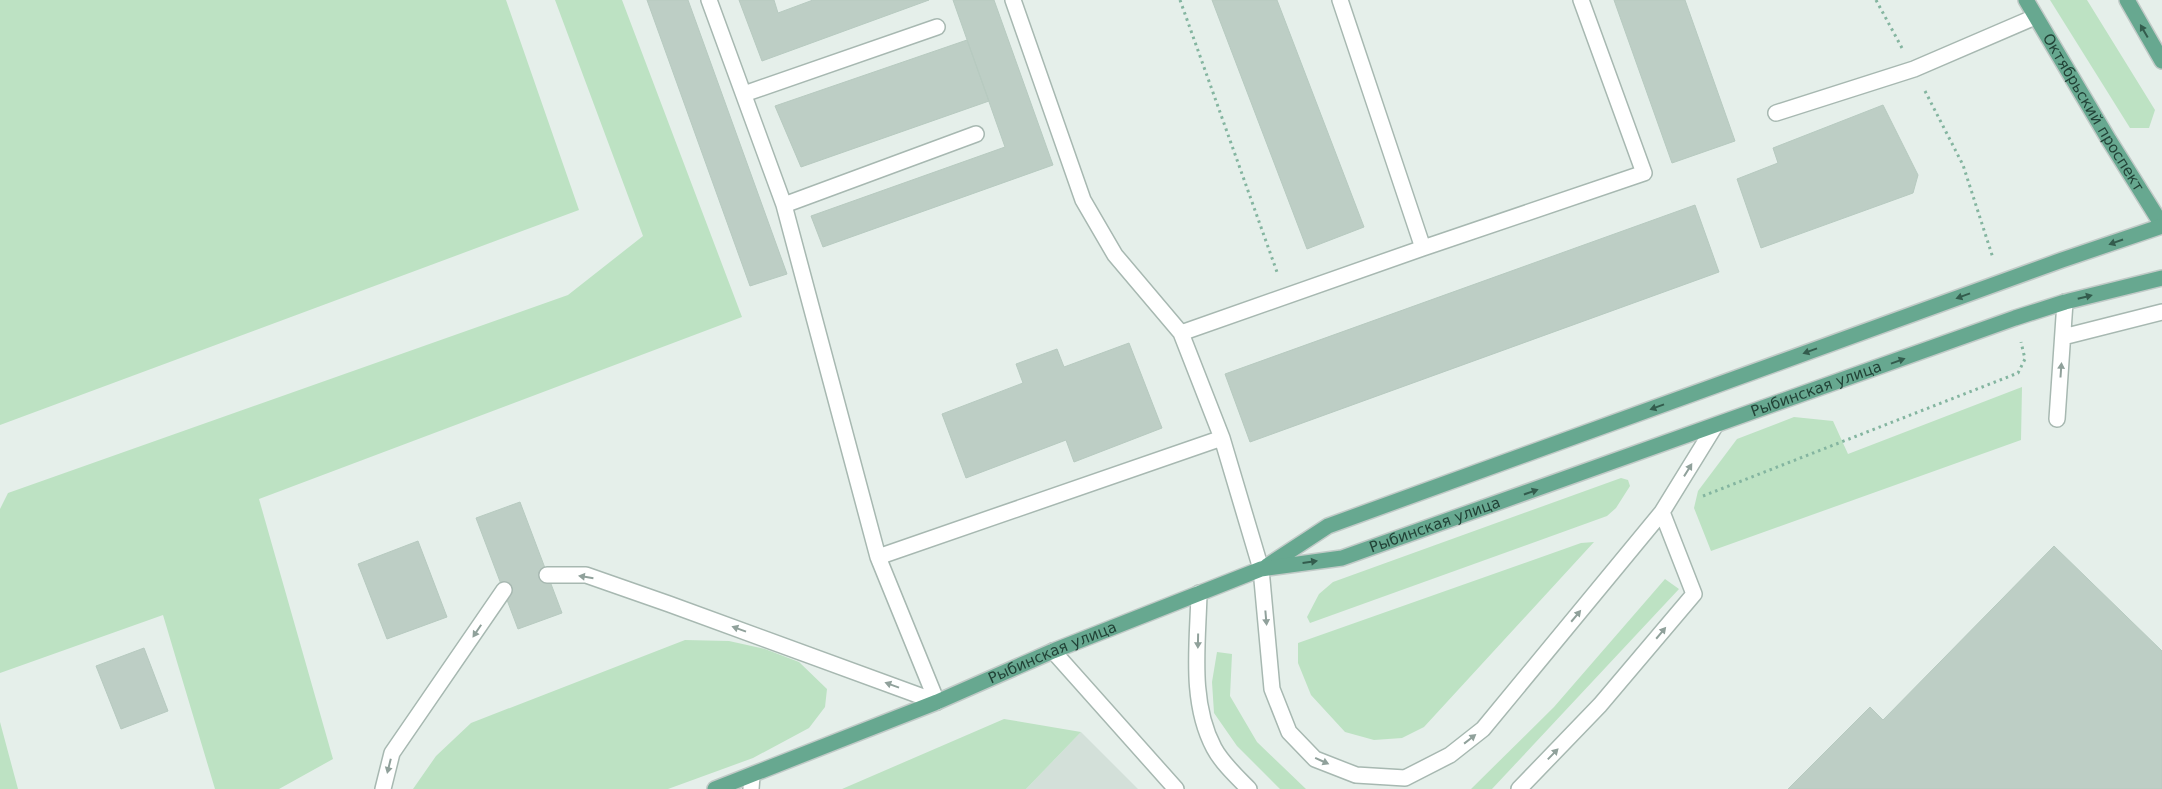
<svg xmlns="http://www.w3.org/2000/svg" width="2162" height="789" font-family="'DejaVu Sans',sans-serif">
<rect width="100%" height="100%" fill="#e5efea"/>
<path fill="#d3e0d9" d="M 1081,732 L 1138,789 L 1026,789 Z"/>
<path fill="#bde2c3" d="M 0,0 L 506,0 L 579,210 L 0,425 Z
M 555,0 L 622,0 L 742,317 L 259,499 L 333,759 L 279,789 L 215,789 L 163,615 L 0,673 L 0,509 L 8,493 L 568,295 L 643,236 Z
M 2050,0 L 2087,0 L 2155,110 L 2149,128 L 2130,128 Z
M 2022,387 L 2021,440 L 1711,551 L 1694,508 L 1698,491 L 1737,439 L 1794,417 L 1833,421 L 1848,454 Z
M 1621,478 L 1628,480 L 1630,486 L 1616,508 L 1607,516 L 1310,623 L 1307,617 L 1319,594 L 1333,582 Z
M 1594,542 L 1424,727 L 1402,738 L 1374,740 L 1345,732 L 1311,695 L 1298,663 L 1298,643 L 1581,543 Z
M 1665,579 L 1679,589 L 1492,789 L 1471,789 L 1554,707 Z
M 685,640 L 729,641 L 765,649 L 799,662 L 827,689 L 825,707 L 809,728 L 753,758 L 668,789 L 413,789 L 436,756 L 471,723 Z
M 1217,652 L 1232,654 L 1230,696 L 1257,742 L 1306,789 L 1280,789 L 1237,746 L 1214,713 L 1212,682 Z
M 1004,719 L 1081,732 L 1026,789 L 842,789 Z
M 0,722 L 18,789 L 0,789 Z"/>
<path fill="#bdcec5" stroke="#b7cac0" d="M 647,0 L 688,0 L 787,274 L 750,286 Z
M 739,0 L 774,0 L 778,13 L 813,0 L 929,0 L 762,61 Z
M 953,0 L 994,0 L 1053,165 L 823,247 L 811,216 L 1005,147 Z
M 1212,0 L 1277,0 L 1364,227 L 1307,249 Z
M 1614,0 L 1685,0 L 1735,141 L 1672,163 Z
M 967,40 L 989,101 L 801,167 L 775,106 Z
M 1883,105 L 1918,175 L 1913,193 L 1761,248 L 1737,179 L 1778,163 L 1773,148 Z
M 1695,205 L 1719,272 L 1250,442 L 1225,374 Z
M 1129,343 L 1162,428 L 1074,462 L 1066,440 L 966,478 L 942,414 L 1023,383 L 1016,364 L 1057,349 L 1064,367 Z
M 520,502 L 562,613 L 518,629 L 476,518 Z
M 418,541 L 447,617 L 387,639 L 358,564 Z
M 2054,546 L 2162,651 L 2162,789 L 1788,789 L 1870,707 L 1883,720 Z
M 144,648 L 168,711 L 121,729 L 96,666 Z"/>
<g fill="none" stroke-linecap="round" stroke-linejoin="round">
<defs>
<path id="service" d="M 709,0 L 784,205 L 878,557 L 937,702
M 1013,0 L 1083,200 L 1115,255 L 1181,333
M 1340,0 L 1423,248
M 1581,0 L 1644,173 L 1423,248 L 1181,333 L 1222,438 L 1261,569 L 1272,689 L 1289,732 L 1315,759 L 1356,775 L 1405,778 L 1450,755 L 1483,729 L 1662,512 L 1715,426
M 744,94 L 937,27
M 1776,113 L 1914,69 L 2035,17
M 784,205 L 976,134
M 2063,337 L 2162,312
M 2057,419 L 2065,302
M 878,557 L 1222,438
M 547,575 L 586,575 L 669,604 L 937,702
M 1199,593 C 1198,643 1189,701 1214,748 C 1222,763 1237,777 1249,789
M 1053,651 L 1176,789
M 383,789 L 392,753 L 504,590
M 751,789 L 752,776
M 1519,789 L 1600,705 L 1694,594 L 1662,512"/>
<g id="primary">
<path id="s1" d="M 2026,0 L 2109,140 L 2162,225"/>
<path d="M 2127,0 L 2162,61"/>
<path d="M 1267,566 L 1328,526 L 2062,260 L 2162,226"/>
<path id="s2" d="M 715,789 L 937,702 L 1053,651 L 1261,569 L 1342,558 L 2015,318 L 2065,302 L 2162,278"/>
</g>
</defs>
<use href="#service" stroke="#a7b8b1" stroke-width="18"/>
<use href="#primary" stroke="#c1cac7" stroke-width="18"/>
<path stroke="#84b5a0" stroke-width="3" stroke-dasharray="2.5 4" stroke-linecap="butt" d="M 1180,0 L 1277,272
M 1876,0 L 1902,48
M 1925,91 L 1963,165 L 1993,258
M 1703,496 L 2018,373 L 2025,359 L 2021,342"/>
<use href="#service" stroke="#fff" stroke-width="15"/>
<use href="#primary" stroke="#67a890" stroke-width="15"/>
</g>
<defs><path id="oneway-solid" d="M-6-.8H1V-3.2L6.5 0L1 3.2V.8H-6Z" transform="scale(1.25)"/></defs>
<g fill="#335c4d">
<use href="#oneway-solid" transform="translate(2144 31) rotate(-120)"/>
<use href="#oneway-solid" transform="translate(2116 242) rotate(161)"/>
<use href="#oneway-solid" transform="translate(1963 296) rotate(160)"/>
<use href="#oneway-solid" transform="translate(2085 297) rotate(-14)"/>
<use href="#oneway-solid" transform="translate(1810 351) rotate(160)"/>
<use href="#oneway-solid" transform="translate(1898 361) rotate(-20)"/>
<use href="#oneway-solid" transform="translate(1657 407) rotate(160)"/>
<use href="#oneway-solid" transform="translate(1531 492) rotate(-19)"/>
<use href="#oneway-solid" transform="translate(1310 562) rotate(-8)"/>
</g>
<g fill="#90a19b">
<use href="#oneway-solid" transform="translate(2061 370) rotate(-86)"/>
<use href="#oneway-solid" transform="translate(1688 470) rotate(-58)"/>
<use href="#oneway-solid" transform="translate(586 577) rotate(-171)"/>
<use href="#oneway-solid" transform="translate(1576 616) rotate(-50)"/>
<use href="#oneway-solid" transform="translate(1266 618) rotate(85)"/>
<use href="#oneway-solid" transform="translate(739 629) rotate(-160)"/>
<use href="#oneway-solid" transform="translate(477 631) rotate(124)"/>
<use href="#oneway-solid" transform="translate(1661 633) rotate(-50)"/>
<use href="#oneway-solid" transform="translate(1198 641) rotate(91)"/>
<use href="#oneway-solid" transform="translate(892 685) rotate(-160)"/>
<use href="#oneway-solid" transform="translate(1470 739) rotate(-38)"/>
<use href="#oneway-solid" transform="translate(1553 754) rotate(-46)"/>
<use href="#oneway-solid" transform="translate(1322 761) rotate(24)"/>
<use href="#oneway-solid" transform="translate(389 766) rotate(104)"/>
</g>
<g text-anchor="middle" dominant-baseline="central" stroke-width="4" stroke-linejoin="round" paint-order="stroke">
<g font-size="15" fill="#224337" stroke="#f7fbf8">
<text stroke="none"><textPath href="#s1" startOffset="131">Октябрьский проспект</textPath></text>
<text stroke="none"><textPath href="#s2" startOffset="1174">Рыбинская улица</textPath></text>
<text stroke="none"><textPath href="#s2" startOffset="769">Рыбинская улица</textPath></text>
<text stroke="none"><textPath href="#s2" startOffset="364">Рыбинская улица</textPath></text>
</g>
</g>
</svg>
